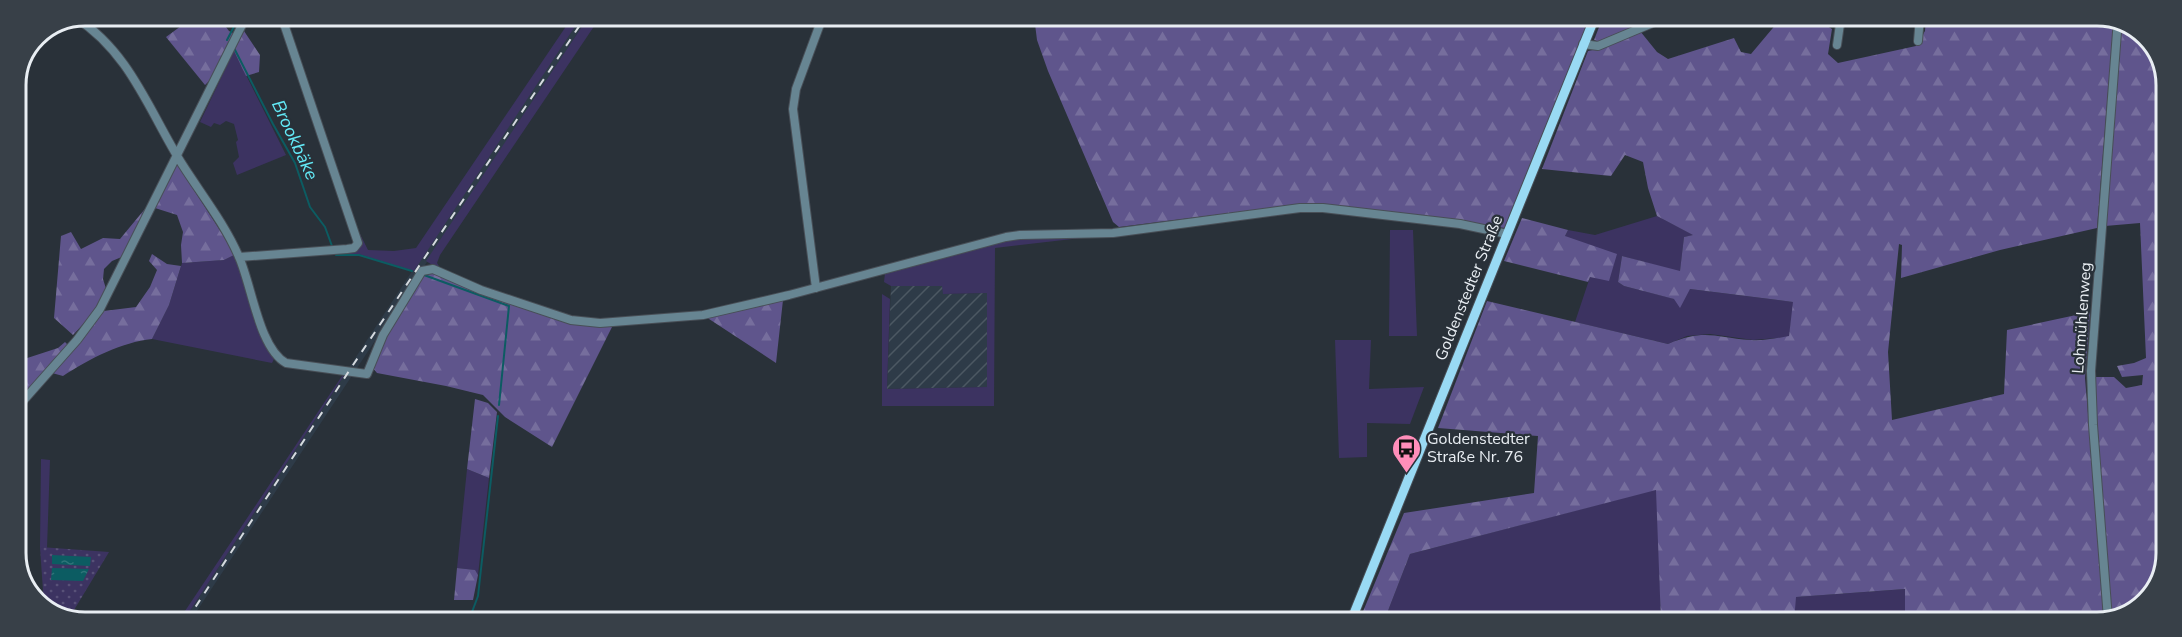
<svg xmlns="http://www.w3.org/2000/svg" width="2182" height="637" font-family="'Nunito Sans',sans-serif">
<defs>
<pattern id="industrial-furrows" width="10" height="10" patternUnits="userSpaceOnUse" patternTransform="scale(1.5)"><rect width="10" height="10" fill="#2e3b48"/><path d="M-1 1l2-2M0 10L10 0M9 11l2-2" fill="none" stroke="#4c5863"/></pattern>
<pattern id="forest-firs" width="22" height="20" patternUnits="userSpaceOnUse" patternTransform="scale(1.5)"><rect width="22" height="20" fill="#5f558c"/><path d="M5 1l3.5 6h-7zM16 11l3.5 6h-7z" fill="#766e9d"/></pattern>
<pattern id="garden-dots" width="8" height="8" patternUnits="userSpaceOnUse" patternTransform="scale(1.5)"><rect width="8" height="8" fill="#3c3361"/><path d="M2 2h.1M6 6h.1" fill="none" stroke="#585178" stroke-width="1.8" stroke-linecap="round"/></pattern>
<pattern id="water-ripples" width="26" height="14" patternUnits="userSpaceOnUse" patternTransform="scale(1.5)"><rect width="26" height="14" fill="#0c5c62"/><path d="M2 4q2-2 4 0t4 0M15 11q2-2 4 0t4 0" fill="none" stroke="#2f7479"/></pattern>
</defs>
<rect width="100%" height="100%" fill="#293139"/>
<path fill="#2e3b48" d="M 582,16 L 589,16 L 191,620 L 184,620 L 454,207 Z"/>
<path fill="url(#industrial-furrows)" d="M 891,286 L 943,286 L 943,294 L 987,293 L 987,387 L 887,389 Z"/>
<path fill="#3c3361" d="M 573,16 L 582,16 L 414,271 L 358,254 L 337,254 L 360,244 L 360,234 L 368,250 L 394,251 L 416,248 Z
M 589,16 L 601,16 L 440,255 L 437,263 L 439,266 L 437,268 L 426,261 Z
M 234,51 L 286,155 L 237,175 L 233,163 L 239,157 L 236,142 L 238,140 L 234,124 L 226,121 L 220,125 L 214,123 L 211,127 L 200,122 Z
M 1657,216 L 1694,235 L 1684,237 L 1680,272 L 1622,256 L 1618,282 L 1624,286 L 1675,299 L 1690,289 L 1794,302 L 1789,337 L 1753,340 L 1710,334 L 1687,336 L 1668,344 L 1575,322 L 1590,277 L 1565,236 L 1568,230 L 1595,235 Z
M 1390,230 L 1413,230 L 1417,336 L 1389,336 Z
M 1107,235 L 995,248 L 994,406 L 882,406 L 882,294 L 890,299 L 887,389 L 987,387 L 987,293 L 943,294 L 942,286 L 891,286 L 884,282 L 885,273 L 1016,238 Z
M 234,255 L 269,352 L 274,359 L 272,363 L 152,339 L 169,305 L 182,263 L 224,260 Z
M 1335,340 L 1371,340 L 1369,389 L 1424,387 L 1410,424 L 1367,423 L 1367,457 L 1339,458 Z
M 345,374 L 184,620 L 179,620 L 342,376 Z
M 41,459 L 50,460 L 47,549 L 40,547 Z
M 467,469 L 489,478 L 478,575 L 474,570 L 457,568 Z
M 1657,489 L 1661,622 L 1384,621 L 1410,554 Z
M 1906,589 L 1905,622 L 1794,622 L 1795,597 Z"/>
<path fill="url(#forest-firs)" d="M 196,15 L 217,15 L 229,31 L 235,34 L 214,76 L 205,85 L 166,37 Z
M 1034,16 L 1592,17 L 1505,228 L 1310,203 L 1119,227 L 1113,222 L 1048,71 L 1037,40 Z
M 1603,17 L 1662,17 L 1603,43 L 1594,40 Z
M 1782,17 L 1812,17 L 1832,29 L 1828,54 L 1838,63 L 1916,46 L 1925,31 L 1926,17 L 2114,17 L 2097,228 L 2000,250 L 1901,278 L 1902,245 L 1899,244 L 1888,352 L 1892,420 L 2004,394 L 2007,330 L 2090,312 L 2085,378 L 2105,620 L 2098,622 L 1905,622 L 1905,589 L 1796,597 L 1794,622 L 1661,622 L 1656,490 L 1410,554 L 1384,621 L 1359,621 L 1404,513 L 1534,493 L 1538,436 L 1438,428 L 1487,301 L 1668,344 C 1706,328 1714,338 1751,340 C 1763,341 1777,338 1789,336 L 1793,302 L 1690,289 L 1680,308 L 1674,299 L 1624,286 L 1618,282 L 1622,256 L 1680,271 L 1684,237 L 1693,235 L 1657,216 L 1648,188 L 1643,162 L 1625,155 L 1611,176 L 1542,169 L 1588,51 L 1602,48 L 1640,31 L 1657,52 L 1668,59 L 1734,38 L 1741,52 L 1751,54 Z
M 2120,20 L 2150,39 L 2167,79 L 2165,570 L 2140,608 L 2111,618 L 2094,377 L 2114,377 L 2126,388 L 2142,385 L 2143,375 L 2122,377 L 2117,366 L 2134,363 L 2146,358 L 2140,223 L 2105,226 Z
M 244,31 L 260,55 L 259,72 L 246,76 L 234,51 Z
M 177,164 L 223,235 L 234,255 L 224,260 L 182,263 L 181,245 L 183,232 L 177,215 L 155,208 Z
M 149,204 L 124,256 L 112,261 L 104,269 L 103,279 L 107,292 L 98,308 L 73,335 L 54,318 L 61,236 L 71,232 L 81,249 L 103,238 L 120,239 Z
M 1522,218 L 1568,230 L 1565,236 L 1617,254 L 1609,281 L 1590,277 L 1588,282 L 1504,261 Z
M 152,254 L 167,264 L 181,266 L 169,305 L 152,339 C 122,342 89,359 63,376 L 52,373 L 104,311 L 136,307 L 150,287 L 157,270 L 149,261 Z
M 432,272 L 575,324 L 612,327 L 552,447 L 505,417 L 483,395 L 446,386 L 377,373 L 372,367 L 392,323 L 426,273 Z
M 783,300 L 776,363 L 706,317 Z
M 65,342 L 68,345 L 15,404 L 15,362 L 58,348 Z
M 475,399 L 488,403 L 497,412 L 489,478 L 467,469 Z
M 457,568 L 475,570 L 478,575 L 473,600 L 454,600 Z"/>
<path fill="url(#garden-dots)" d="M 40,547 L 109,552 L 68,620 L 44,605 Z"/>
<path fill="url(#water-ripples)" d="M 52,555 L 91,557 L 90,566 L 52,564 Z
M 52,568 L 89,569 L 83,581 L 51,580 Z"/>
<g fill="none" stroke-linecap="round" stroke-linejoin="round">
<path stroke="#0c5c62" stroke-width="2" d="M 227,40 L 240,15
M 234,48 L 273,124 L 295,163 L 310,207 L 325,227 L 332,246
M 336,255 L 359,255 L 412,271
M 424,275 L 509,306 L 499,405
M 469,620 L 478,596 L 498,416"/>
<defs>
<path id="minor" d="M 76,18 C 130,52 150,113 182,164 C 201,194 225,224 239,257 C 252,286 259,348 286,363 L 367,374 L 383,335 L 422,271 L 433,269 L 481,290 L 571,320 L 600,323 L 703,315 L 789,295 L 1006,237 L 1020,235 L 1113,233 L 1300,208 L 1323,208 L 1460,224 L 1507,234
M 1918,41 L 1920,17
M 1583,44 L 1598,46 L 1667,17
M 1837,45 L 1841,17
M 239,257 L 347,249 L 354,248 L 358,243 L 281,15
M 816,288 L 793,109 L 796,89 L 823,16
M 15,410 L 77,340 L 100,309 L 247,15
M 2108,619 L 2093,425 L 2091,371 L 2118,19"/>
<path id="major" d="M 1351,621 L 1595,17"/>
</defs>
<use href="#minor" stroke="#484f57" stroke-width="10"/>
<use href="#major" stroke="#484f57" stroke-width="11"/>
<use href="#minor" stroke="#678592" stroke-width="8"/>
<use href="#major" stroke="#99daf4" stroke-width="9"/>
<path stroke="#d5dadf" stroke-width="2" stroke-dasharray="8 8" stroke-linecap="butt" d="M 187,620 L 349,371 L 586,16"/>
</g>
<defs>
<symbol id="bus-pin" viewBox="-11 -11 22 30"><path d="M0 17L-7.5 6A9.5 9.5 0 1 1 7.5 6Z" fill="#ff8eba" stroke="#293139"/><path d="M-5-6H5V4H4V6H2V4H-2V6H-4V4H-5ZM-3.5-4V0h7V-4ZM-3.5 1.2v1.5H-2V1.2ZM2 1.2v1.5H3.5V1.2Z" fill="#111"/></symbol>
</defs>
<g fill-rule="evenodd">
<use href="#bus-pin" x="1390" y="432" width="33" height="45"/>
</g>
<g text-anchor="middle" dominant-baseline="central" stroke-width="4.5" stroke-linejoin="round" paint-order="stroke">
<g font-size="16" fill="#e9eef3" stroke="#293139">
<text transform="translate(1469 288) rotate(-68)">Goldenstedter Straße</text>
<text transform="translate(2082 318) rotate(-86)">Lohmühlenweg</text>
</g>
<g font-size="16" fill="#e9eef3" stroke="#293139" text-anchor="start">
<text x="1427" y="439">Goldenstedter<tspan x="1427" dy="18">Straße Nr. 76</tspan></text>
</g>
<g font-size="18" font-style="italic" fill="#63eaf7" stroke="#293139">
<text transform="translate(295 140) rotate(65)">Brookbäke</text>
</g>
</g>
<path d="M0 0H2182V637H0ZM85 26H2097A59 59 0 0 1 2156 85V553A59 59 0 0 1 2097 612H85A59 59 0 0 1 26 553V85A59 59 0 0 1 85 26Z" fill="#384048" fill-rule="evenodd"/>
<path fill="none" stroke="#e9eef3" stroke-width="3" d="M85 26H2097A59 59 0 0 1 2156 85V553A59 59 0 0 1 2097 612H85A59 59 0 0 1 26 553V85A59 59 0 0 1 85 26Z"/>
</svg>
